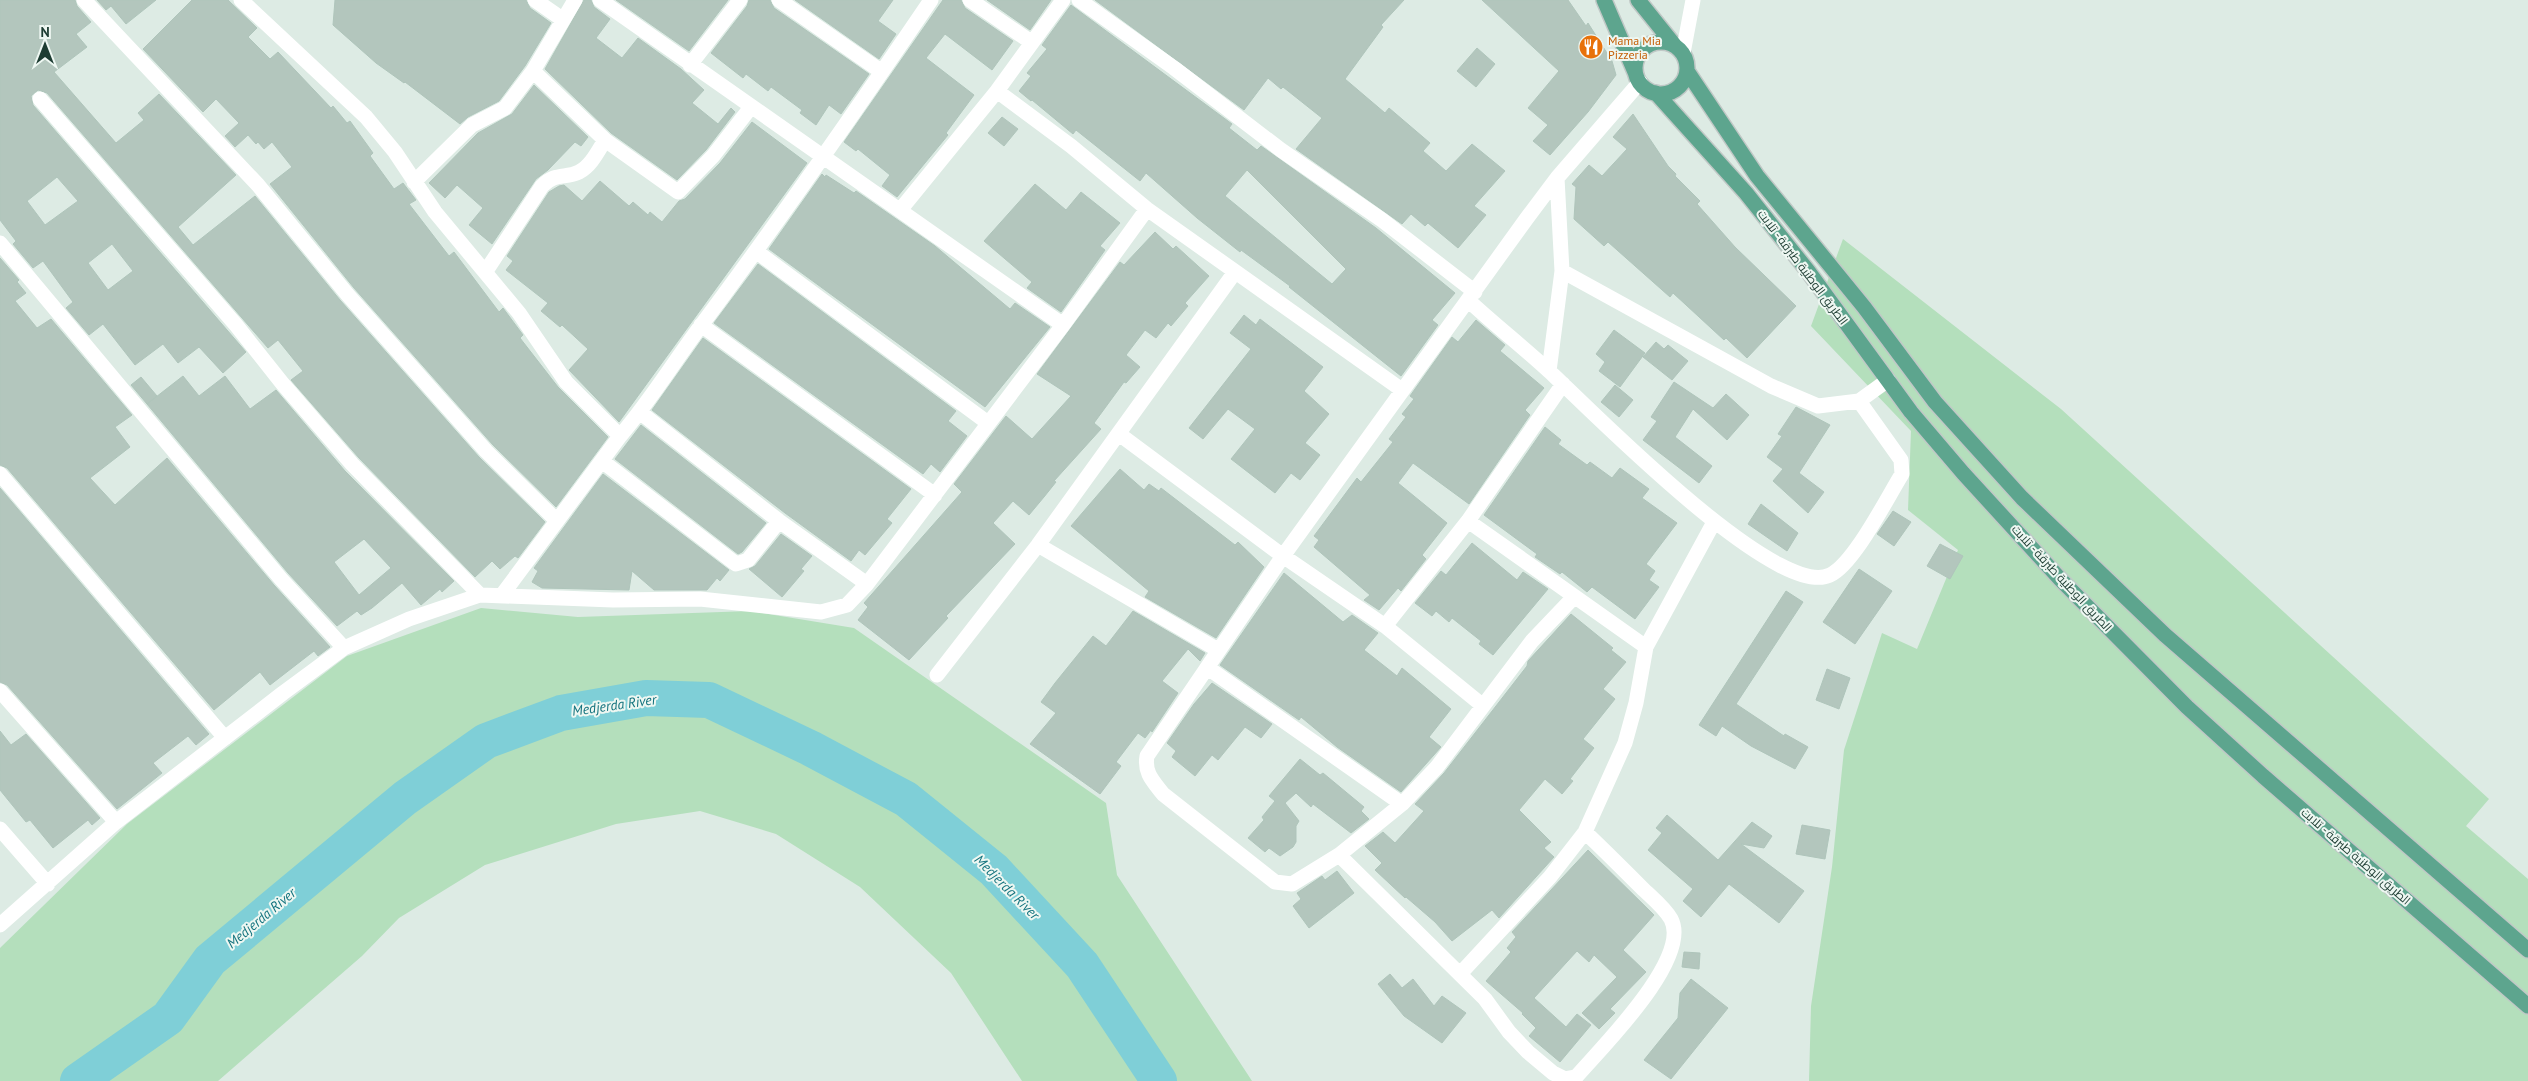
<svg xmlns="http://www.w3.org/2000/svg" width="2528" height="1081" font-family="'PT Sans',Cairo,sans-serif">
<rect width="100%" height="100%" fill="#ddebe4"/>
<path fill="#b4dfbc" d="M 1843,239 L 2061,409 L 2489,799 L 2466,826 L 2528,879 L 2528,1081 L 1809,1081 L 1811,1006 L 1832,867 L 1844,750 L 1882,633 L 1917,649 L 1958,550 L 1908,510 L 1911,431 L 1811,326 Z
M 481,608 L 578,617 L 750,611 L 854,628 L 1106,803 L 1117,875 L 1252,1081 L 1022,1081 L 951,973 L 860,887 L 776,834 L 700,811 L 616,824 L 485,865 L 399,918 L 362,956 L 218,1081 L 0,1081 L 0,948 L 127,824 L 347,656 Z"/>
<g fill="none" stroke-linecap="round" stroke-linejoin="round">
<path stroke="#7fcfd7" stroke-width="36" d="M 78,1081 L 168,1018 L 210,960 L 405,798 L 486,741 L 561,713 L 646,698 L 709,700 L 810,748 L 906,799 L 994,870 L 1082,965 L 1159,1081"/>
</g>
<path fill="#b3c6bd" stroke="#afc5bb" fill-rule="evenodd" d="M 0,0 L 75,0 L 77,6 L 91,22 L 76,34 L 87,47 L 54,72 L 116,143 L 144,120 L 138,113 L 159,94 L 236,175 L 178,227 L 193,245 L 255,196 L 340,300 L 479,457 L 545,522 L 518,558 L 515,556 L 500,569 L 492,561 L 475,577 L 359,458 L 291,380 L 303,371 L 278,340 L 268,348 L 47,93 L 38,90 L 31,96 L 33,105 L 246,352 L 223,373 L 199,347 L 178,363 L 163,344 L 135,365 L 103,324 L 89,335 L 66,308 L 73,302 L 43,261 L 33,268 L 13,244 L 16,241 L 0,220 ZM 57,177 L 78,201 L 45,225 L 27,201 ZM 112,244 L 133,271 L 108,290 L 88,263 Z
M 97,0 L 156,0 L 126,24 L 111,6 L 106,10 Z
M 192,0 L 228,0 L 257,28 L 248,37 L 270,59 L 278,52 L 331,108 L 333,106 L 347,123 L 350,121 L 373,153 L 370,156 L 394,189 L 403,183 L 416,200 L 409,204 L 449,256 L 454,252 L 499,312 L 503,308 L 523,335 L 520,338 L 558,387 L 608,437 L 556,507 L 493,445 L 354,288 L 270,184 L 292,167 L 272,142 L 264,149 L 258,142 L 256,144 L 248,135 L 235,147 L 225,136 L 239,123 L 216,99 L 203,112 L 143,49 Z
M 335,0 L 526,0 L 530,8 L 551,23 L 525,66 L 499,101 L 468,117 L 460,124 L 405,82 L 404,83 L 376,63 L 333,25 Z
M 584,0 L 591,0 L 594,7 L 610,19 L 596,38 L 622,58 L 638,38 L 681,69 L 704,90 L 692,103 L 718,124 L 731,108 L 735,112 L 706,150 L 677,180 L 611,133 L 545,69 Z
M 616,0 L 728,0 L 689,51 Z
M 749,0 L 770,0 L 774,8 L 869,74 L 841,114 L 829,105 L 816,125 L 800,113 L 802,110 L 771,87 L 768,91 L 746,74 L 743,78 L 711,53 L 747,6 Z
M 795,0 L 893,0 L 878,21 L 896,34 L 879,59 Z
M 943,0 L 961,0 L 965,8 L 1013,41 L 992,70 L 945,34 L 926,58 L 974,95 L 946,133 L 948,135 L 897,197 L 882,186 L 890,175 L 858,149 L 856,151 L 844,142 Z
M 987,0 L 1051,0 L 1030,30 Z
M 1095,0 L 1404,0 L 1381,25 L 1383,27 L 1345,79 L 1385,113 L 1389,108 L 1430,143 L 1423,151 L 1446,171 L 1472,144 L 1505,171 L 1474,206 L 1486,215 L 1458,248 L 1428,223 L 1425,226 L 1411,214 L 1402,224 L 1296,149 L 1322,118 L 1283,87 L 1281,89 L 1268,78 L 1244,110 Z
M 1482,0 L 1568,0 L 1586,26 L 1588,23 L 1612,61 L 1616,75 L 1588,112 L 1550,155 L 1533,141 L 1548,125 L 1528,108 L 1559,71 Z
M 1071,5 L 1232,124 L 1229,128 L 1257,150 L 1261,146 L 1376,228 L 1455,293 L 1432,320 L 1438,325 L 1401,376 L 1289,287 L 1290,286 L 1241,250 L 1240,252 L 1197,218 L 1146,173 L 1140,181 L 1076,130 L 1073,134 L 1032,100 L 1031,101 L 1019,91 L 1031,76 L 1027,73 L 1047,49 L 1042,45 ZM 1247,170 L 1346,269 L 1332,284 L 1225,196 Z
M 1477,48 L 1495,64 L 1476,87 L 1457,71 Z
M 534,85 L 588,137 L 581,146 L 575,142 L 548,170 L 536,179 L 492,244 L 469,225 L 483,208 L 457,185 L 445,198 L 429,183 L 478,133 L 512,114 Z
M 1633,114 L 1668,166 L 1676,174 L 1675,176 L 1700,201 L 1697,204 L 1735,247 L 1796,306 L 1747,358 L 1726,338 L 1724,340 L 1673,293 L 1670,297 L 1608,242 L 1604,246 L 1574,219 L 1576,187 L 1572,184 L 1589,165 L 1602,176 L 1627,149 L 1613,137 Z
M 1002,117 L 1018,129 L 1004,146 L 988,133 Z
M 752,122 L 807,163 L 619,422 L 569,370 L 588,349 L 562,325 L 560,327 L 541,311 L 548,303 L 506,270 L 513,261 L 507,256 L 549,192 L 559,186 L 564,185 L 582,201 L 600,181 L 629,206 L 633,202 L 648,215 L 650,212 L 662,222 L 679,201 L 685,199 L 720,163 Z
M 822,174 L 825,177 L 826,175 L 854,193 L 856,191 L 935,246 L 1010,309 L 1015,303 L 1050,327 L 985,407 L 769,249 Z
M 1035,184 L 1066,210 L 1081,192 L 1120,223 L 1100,246 L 1105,250 L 1061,312 L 1027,288 L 1032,282 L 984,241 Z
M 1155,232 L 1173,249 L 1176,246 L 1209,276 L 1185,303 L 1188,306 L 1171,326 L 1168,323 L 1156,338 L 1145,330 L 1126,355 L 1140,367 L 1126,383 L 1124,382 L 1094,423 L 1101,429 L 1054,481 L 1056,482 L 1044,497 L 1029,515 L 1013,501 L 993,523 L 1015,544 L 946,616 L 948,618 L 909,660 L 858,620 L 868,607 L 864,603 L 962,492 L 954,484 L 1006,416 L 1032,439 L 1071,396 L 1037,374 L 1120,262 L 1124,265 Z
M 0,258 L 19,280 L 17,282 L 26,293 L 15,301 L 37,328 L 51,319 L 132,415 L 115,427 L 130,447 L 90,478 L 115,505 L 167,458 L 274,585 L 330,647 L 318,656 L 314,651 L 270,685 L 260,672 L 214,710 L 7,468 L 0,465 Z
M 758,264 L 956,411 L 948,421 L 967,436 L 940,472 L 931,464 L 923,474 L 714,323 Z
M 1244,315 L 1256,325 L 1260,319 L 1323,367 L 1304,391 L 1329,414 L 1305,443 L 1320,455 L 1300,480 L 1291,473 L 1275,493 L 1231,459 L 1255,429 L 1228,409 L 1203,439 L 1189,428 L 1251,349 L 1230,333 Z
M 1476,320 L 1505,345 L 1500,351 L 1544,388 L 1525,410 L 1530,415 L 1469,504 L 1413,463 L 1398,483 L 1447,523 L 1422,555 L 1426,559 L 1401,591 L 1398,588 L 1379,610 L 1364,600 L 1370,595 L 1314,547 L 1319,540 L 1314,536 L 1357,478 L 1361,482 L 1393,442 L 1389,439 L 1406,417 L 1402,414 L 1414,399 L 1410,396 L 1452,337 L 1458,342 Z
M 1614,330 L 1645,353 L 1620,387 L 1599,371 L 1605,362 L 1596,354 Z
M 703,338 L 911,489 L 887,519 L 892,523 L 865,555 L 859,550 L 851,561 L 785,513 L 652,410 Z
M 1656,342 L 1664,349 L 1668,345 L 1688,361 L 1672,380 L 1643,357 Z
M 183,376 L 199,396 L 225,376 L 250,409 L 276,390 L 345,471 L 454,581 L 442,592 L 440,589 L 421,605 L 402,583 L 372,608 L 361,615 L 357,611 L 337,626 L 288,573 L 147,404 ZM 364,539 L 391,568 L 359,595 L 334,562 Z
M 141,377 L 157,396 L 147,404 L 131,385 Z
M 1674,382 L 1713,408 L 1726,394 L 1749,415 L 1727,440 L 1693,409 L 1675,437 L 1712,466 L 1699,483 L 1643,440 L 1657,421 L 1651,417 Z
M 1615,385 L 1633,400 L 1619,417 L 1601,402 Z
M 1796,407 L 1830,425 L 1799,473 L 1824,492 L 1808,513 L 1773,481 L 1783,469 L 1767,457 L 1782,436 L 1778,434 Z
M 641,425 L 766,523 L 742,552 L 738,554 L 615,459 Z
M 1545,427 L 1561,440 L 1558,444 L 1587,465 L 1590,462 L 1612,478 L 1620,468 L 1649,489 L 1642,498 L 1677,523 L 1646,564 L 1655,571 L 1649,580 L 1659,587 L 1635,619 L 1592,587 L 1587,592 L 1562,572 L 1560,574 L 1535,557 L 1537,554 L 1484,515 Z
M 1120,469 L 1144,490 L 1149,484 L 1159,491 L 1161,488 L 1235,545 L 1238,542 L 1264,567 L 1216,638 L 1145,597 L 1149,591 L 1071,526 Z
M 603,474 L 729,570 L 720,581 L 717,578 L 707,590 L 654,590 L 632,571 L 629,590 L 542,588 L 532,582 L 538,571 L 534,568 Z
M 0,488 L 209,734 L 196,745 L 188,736 L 153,763 L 162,773 L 117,809 L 7,685 L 0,682 Z
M 1761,504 L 1798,533 L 1787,551 L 1748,524 Z
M 1893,511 L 1911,522 L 1894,546 L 1877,534 Z
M 781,534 L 812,556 L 801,569 L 804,571 L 782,597 L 749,569 L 755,566 Z
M 1472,543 L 1517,580 L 1523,572 L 1548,589 L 1493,655 L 1479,644 L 1481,641 L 1452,618 L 1449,622 L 1436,611 L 1432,616 L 1415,603 L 1441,571 L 1446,575 Z
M 1940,544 L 1963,556 L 1950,579 L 1927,566 Z
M 1859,569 L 1892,591 L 1855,644 L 1823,622 Z
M 1284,573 L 1343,622 L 1352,615 L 1375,631 L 1378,633 L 1364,650 L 1397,676 L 1402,668 L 1451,709 L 1429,737 L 1441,747 L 1401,792 L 1337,747 L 1301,717 L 1299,720 L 1220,665 Z
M 1786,591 L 1803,602 L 1736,704 L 1784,736 L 1785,734 L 1808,747 L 1795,769 L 1751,746 L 1722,726 L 1716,736 L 1699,725 Z
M 1133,611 L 1205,653 L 1200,661 L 1188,649 L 1162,681 L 1178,693 L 1152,732 L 1151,730 L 1145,738 L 1138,733 L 1116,762 L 1121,766 L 1100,794 L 1030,744 L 1056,713 L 1041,702 L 1055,683 L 1093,636 L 1106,646 Z
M 1571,614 L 1613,648 L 1611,650 L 1626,662 L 1603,689 L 1615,699 L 1583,739 L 1594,748 L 1570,779 L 1573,781 L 1562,794 L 1545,779 L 1519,810 L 1551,842 L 1544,848 L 1554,857 L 1499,918 L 1492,910 L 1452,941 L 1435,922 L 1406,897 L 1405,898 L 1375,870 L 1382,863 L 1365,846 L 1383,832 L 1395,843 L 1424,811 L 1415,804 L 1444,773 L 1527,666 L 1528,661 Z
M 1827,669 L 1850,678 L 1839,709 L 1816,700 Z
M 1212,683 L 1272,724 L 1261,738 L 1245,727 L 1218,760 L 1212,755 L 1195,776 L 1172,757 L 1176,751 L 1167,743 L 1194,704 Z
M 0,731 L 11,745 L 26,734 L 100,818 L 92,825 L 88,820 L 53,848 L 30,820 L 26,822 L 0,790 Z
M 1300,759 L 1320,775 L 1323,773 L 1364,807 L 1361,811 L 1369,819 L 1351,833 L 1313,804 L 1311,807 L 1296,793 L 1285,803 L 1299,821 L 1296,826 L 1296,842 L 1293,847 L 1280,856 L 1269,848 L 1265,852 L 1248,838 L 1264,820 L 1262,817 L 1275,801 L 1269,796 Z
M 1667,815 L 1718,860 L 1752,822 L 1772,836 L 1764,848 L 1741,844 L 1804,891 L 1779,923 L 1729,884 L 1701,917 L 1683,901 L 1693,889 L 1648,850 L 1662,833 L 1656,828 Z
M 1802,825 L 1830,830 L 1825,859 L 1796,854 Z
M 1588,850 L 1654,915 L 1623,950 L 1646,972 L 1610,1009 L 1615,1013 L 1599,1029 L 1582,1013 L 1617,977 L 1594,955 L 1589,962 L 1577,951 L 1534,998 L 1566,1027 L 1577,1014 L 1591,1025 L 1560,1062 L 1529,1036 L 1536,1028 L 1522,1014 L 1523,1013 L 1486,981 L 1511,952 L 1507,948 L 1516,937 L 1512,932 Z
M 1337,871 L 1354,893 L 1309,928 L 1293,906 L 1301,899 L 1297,893 L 1322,876 L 1325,880 Z
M 1684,952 L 1700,953 L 1699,969 L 1682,967 Z
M 1390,974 L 1402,988 L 1413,979 L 1434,1006 L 1442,996 L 1466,1013 L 1442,1043 L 1404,1016 L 1378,984 Z
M 1691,979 L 1728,1008 L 1671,1079 L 1644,1060 L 1678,1018 L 1680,993 Z"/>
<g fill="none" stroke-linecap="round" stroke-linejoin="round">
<defs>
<path id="primary" d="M 1604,0 L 1635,72
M 1638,0 L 1675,46
M1635 68a26 26 0 1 1 52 0a26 26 0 1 1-52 0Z
M 1687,71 L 1757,176 L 1864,307 L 1935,402 L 2022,498 L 2165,635 L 2528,950
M 1656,93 L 1746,193 L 1808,271 L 1911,412 L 1963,473 L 2060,579 L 2187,707 L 2263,776 L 2528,1006"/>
</defs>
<use href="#primary" stroke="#c0c8c6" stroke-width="18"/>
<path stroke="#fff" stroke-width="15" d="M 84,0 L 258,185 L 347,294 L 486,451 L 557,521
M 241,0 L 366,117 L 395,152 L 435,212 L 519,313 L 566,382 L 620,436
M 535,0 L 562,19
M 600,0 L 1063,325
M 779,0 L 882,72
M 970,0 L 1031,42
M 1079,0 L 1174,68 L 1281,150 L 1382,220 L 1475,292
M 1683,53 L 1693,0
M 690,65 L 740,0
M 533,71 L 605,140 L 678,192 L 713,156 L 751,107
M 997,91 L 1071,146 L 1147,209 L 1402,390
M 40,99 L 236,325 L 282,383 L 352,464 L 480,595
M 414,182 L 472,125 L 505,108 L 533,71 L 575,0
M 901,209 L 997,91 L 1063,0
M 0,243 L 281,579 L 344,648
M 757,252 L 988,423
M 486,271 L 542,186 C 556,172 565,179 579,172 C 591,166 598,151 605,140
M 1562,271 L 1771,386 L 1818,406 L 1859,401 L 1888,380
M 1469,301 C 1495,325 1523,347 1549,371 C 1590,409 1777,601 1830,575 C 1854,564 1887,498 1902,474 L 1901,460 L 1859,401
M 701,325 L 935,495
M 1549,371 L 1562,271 L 1557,178
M 641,413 L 779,521 L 867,584
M 1119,434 L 1283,556 L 1385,626 L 1482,705
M 602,461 L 736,564 L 748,560 L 779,521
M 0,474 L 225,738
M 1468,521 L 1646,647
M 1038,545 L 1218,650
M 502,595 L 620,436 C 651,400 675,360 703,323 C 782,217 857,109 931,0
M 1573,598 L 1532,641 L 1437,767 L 1402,804 L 1339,855 L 1292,884 L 1275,882 L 1163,794 C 1153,781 1144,773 1147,756 L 1283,556 L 1527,218 L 1557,178 L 1640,82
M 1385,626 L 1468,521 L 1563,384
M 1208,668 L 1402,804
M 937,675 L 1038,545 L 1235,272
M 0,691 L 116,822
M 0,829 L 48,884
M 1339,855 L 1485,999 L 1509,1032 L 1528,1052 L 1553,1073 L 1565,1079 L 1576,1077 C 1600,1049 1692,959 1671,919 C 1664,907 1651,897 1642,888 C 1623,869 1604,850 1585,832
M 0,925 L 116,822 L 283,693 L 344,648 L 409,619 L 480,595 L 613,600 L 700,599 L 821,612 L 847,605 L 867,584 L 1063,325 L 1147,209
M 1460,974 L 1550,877 L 1585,832 L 1625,743 L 1636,703 L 1646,647 L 1714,522"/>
<use href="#primary" stroke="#5da58e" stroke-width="15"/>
</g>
<defs>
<symbol id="restaurant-disc" viewBox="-11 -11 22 22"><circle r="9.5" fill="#e8710a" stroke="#eef7f2"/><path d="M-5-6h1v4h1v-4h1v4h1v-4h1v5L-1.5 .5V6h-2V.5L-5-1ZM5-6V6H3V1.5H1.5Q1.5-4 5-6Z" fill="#fff"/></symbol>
</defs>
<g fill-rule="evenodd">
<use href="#restaurant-disc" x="1577" y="33" width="28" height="28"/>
</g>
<g text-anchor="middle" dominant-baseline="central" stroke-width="4" stroke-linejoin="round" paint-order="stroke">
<g font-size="12" fill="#c56008" stroke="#eef7f2" text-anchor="start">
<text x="1608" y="40">Mama Mia<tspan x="1608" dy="14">Pizzeria</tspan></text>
</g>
<g font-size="12" fill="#1d3c32" stroke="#eef7f2">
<text transform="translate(1803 267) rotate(53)">الطريق الوطنية طبرقة - تلابت</text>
<text transform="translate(2062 578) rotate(47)">الطريق الوطنية طبرقة - تلابت</text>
<text transform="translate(2356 856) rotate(41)">الطريق الوطنية طبرقة - تلابت</text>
</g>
<g font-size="14" font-style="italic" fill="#12727d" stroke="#eef7f2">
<text transform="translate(614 705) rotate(-8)">Medjerda River</text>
<text transform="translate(1007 887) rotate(45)">Medjerda River</text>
<text transform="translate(261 918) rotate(-40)">Medjerda River</text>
</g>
</g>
<g transform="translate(45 45)" stroke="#eef7f2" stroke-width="4" paint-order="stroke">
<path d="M0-4L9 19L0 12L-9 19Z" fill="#1d3c32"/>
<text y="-8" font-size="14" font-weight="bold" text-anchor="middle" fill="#1d3c32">N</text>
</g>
</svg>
